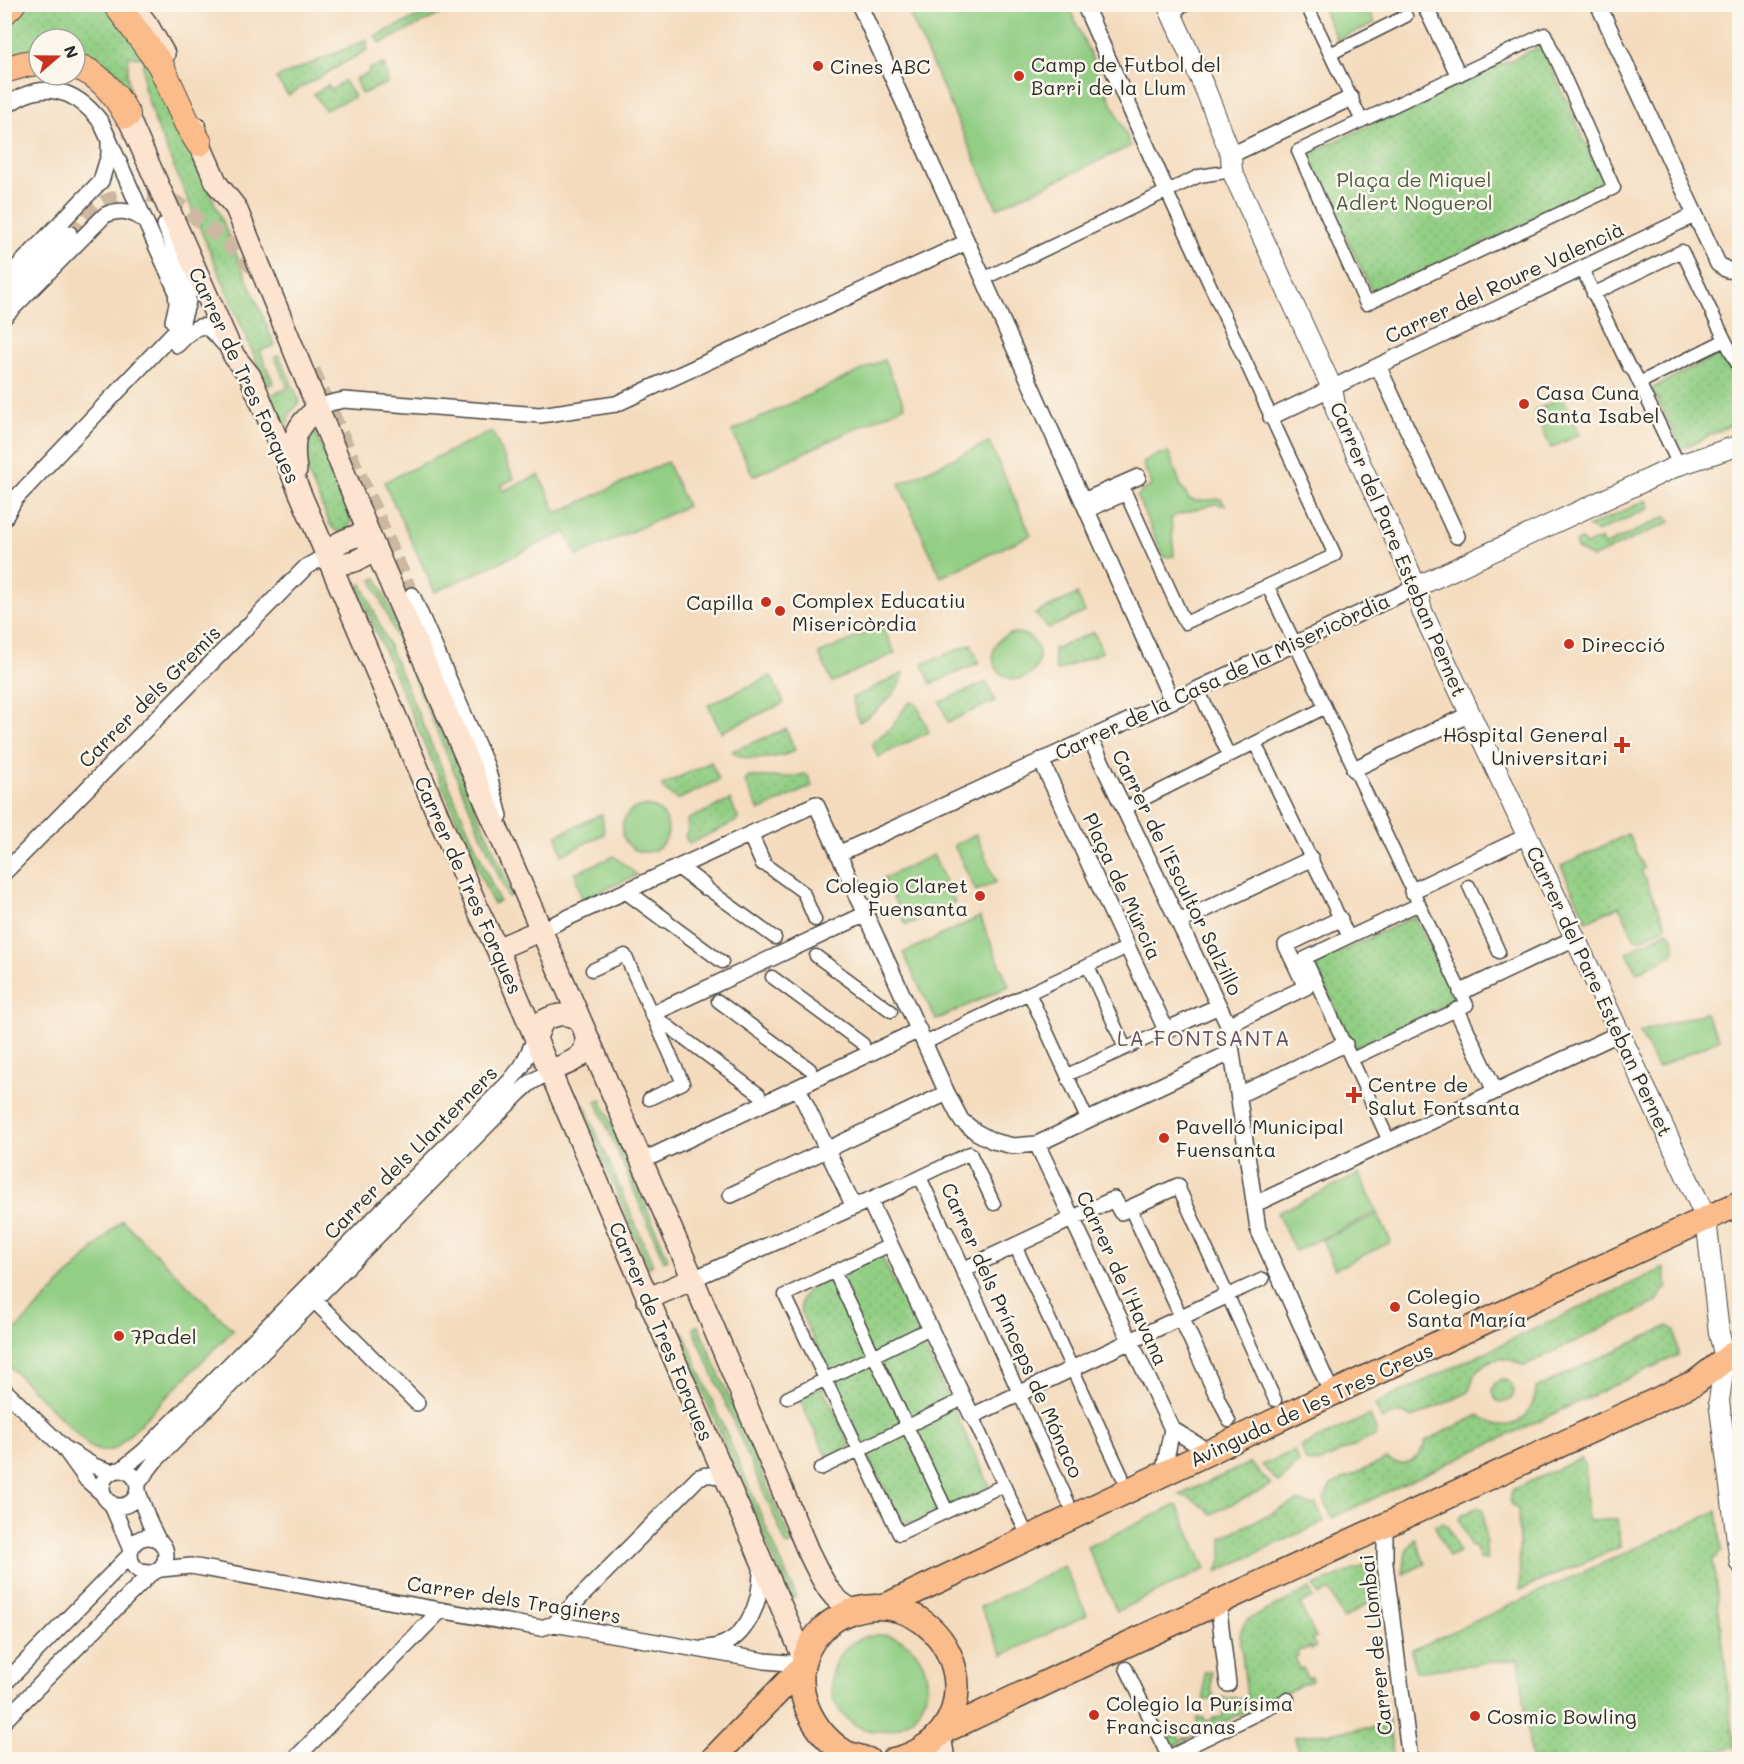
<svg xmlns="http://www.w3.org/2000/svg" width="1744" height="1764" font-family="Mali,sans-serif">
<defs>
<pattern id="grass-dots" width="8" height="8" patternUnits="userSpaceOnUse" patternTransform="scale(1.5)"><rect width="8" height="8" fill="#92ce84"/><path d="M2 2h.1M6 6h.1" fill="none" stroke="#7eb172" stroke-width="1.8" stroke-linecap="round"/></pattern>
</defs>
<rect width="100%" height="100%" fill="#fbf7ec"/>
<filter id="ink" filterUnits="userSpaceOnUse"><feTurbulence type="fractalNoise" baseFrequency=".0167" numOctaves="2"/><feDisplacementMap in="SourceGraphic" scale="12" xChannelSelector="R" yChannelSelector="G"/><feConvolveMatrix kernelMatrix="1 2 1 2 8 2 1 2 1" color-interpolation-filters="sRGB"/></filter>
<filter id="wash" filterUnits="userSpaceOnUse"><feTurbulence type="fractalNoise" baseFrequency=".008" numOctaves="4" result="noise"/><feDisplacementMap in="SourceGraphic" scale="24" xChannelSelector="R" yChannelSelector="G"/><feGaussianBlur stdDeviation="1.35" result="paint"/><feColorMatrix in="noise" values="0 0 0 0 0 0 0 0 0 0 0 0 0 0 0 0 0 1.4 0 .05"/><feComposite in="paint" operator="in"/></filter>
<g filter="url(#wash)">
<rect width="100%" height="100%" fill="#f4dbbe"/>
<path fill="url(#grass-dots)" stroke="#5e7c58" stroke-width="1.5" d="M 447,4 L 459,5 L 381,43 L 375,36 Z
M 30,5 L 109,5 L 161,77 L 275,345 L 260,351 L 273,383 L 267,386 L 155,122 L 144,87 L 143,58 L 129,56 L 127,74 L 133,109 L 75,55 L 75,39 L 39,39 L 39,51 L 5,59 L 4,29 Z
M 367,40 L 367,50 L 288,95 L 276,78 Z
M 1541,46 L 1606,187 L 1373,294 L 1308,154 Z
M 384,64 L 388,83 L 361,94 L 355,79 L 369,73 L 369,69 Z
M 344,81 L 354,97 L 325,110 L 314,94 L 328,85 L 331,90 Z
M 1722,353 L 1739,387 L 1739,421 L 1682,449 L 1652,388 Z
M 279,355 L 300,402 L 290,413 L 286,430 L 283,431 L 271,395 L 288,388 L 275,357 Z
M 315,432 L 351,517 L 350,528 L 341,532 L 336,531 L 331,526 L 302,460 L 304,441 Z
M 1647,500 L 1650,508 L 1597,532 L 1588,527 Z
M 1667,516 L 1670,522 L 1592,558 L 1577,549 L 1575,543 L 1581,540 L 1586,545 L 1601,539 L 1604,546 Z
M 377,578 L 513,895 L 508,897 L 372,580 Z
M 362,584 L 499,901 L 493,904 L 357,587 Z
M 1077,594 L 1085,612 L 1049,628 L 1035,614 Z
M 1094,632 L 1102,652 L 1057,671 L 1055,668 L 1054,649 Z
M 971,644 L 979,663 L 931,684 L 923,664 Z
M 904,673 C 901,691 875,713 859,722 L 852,698 Z
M 987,682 L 995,701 L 948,722 L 940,702 Z
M 911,702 L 917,704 L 929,732 L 878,757 L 872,743 L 892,727 L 906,706 Z
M 786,729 L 795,750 C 782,758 743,764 732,751 Z
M 711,762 L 719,780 L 677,800 L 662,788 L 662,785 Z
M 805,774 L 808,776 L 812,786 L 759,811 L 745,782 L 748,777 L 790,777 Z
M 730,800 L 739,820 L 689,844 L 685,836 L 688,831 L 687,820 Z
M 1628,834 L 1644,868 L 1641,871 L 1666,925 L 1665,928 L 1639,940 L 1635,939 L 1619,906 L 1587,921 L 1561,866 Z
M 1415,916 L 1455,1001 L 1354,1048 L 1314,964 Z
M 1668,931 C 1676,937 1675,947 1672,955 L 1637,973 L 1627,952 Z
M 601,1099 L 668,1259 L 664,1261 L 596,1101 Z
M 585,1106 L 653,1265 L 648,1267 L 581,1108 Z
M 881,1254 L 990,1487 L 915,1523 L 909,1523 L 897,1516 L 801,1313 C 799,1302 801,1296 810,1288 Z
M 1664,1268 L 1667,1288 L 1662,1292 L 1657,1302 L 1524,1366 C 1497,1350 1475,1362 1469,1392 L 1413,1418 C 1402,1412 1393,1413 1382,1420 L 1375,1404 Z
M 698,1325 L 792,1544 L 787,1546 L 693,1328 Z
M 1668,1326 L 1675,1330 L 1678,1355 L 1332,1518 L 1324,1499 L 1331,1485 L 1386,1459 C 1404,1469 1421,1461 1425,1441 L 1479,1415 C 1506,1437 1534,1421 1536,1388 Z
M 683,1332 L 796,1597 L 791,1599 L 678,1334 Z
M1492 1391a11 11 0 1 1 22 0a11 11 0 1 1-22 0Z
M 822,1387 L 851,1446 L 827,1457 L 799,1398 Z
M 1370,1415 L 1376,1430 L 1375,1436 L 1318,1463 L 1306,1461 L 1300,1447 Z
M 1294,1451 L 1299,1463 C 1291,1470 1288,1477 1278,1482 L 1262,1465 Z
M 1579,1459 L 1582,1459 L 1585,1467 L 1588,1521 L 1618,1519 L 1620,1547 L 1520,1590 L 1518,1510 L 1510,1503 L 1512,1490 Z
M 1250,1463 L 1272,1485 L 1211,1514 C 1202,1505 1192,1497 1180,1495 Z
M 1297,1501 L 1310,1505 L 1316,1504 L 1324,1522 L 1217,1572 L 1222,1556 L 1222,1537 Z
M 1477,1507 L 1483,1509 L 1487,1560 L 1480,1559 L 1475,1546 L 1471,1547 L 1459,1519 L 1460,1517 Z
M 1717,1511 L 1722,1551 L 1713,1560 L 1735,1748 L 1638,1760 L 1531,1759 L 1519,1659 L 1415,1672 L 1412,1650 Z
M 1443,1523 L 1449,1527 L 1459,1552 L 1449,1557 L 1435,1526 Z
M 1415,1538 L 1425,1564 L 1403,1574 L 1406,1552 Z
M 1365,1565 L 1371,1569 L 1375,1599 L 1343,1619 L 1330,1590 L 1319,1595 L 1314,1586 Z
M 1310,1589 L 1313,1598 L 1300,1604 L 1316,1638 L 1312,1640 L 1316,1647 L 1311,1649 L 1310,1647 L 1297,1652 L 1298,1656 L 1295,1657 L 1300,1669 L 1303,1668 L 1307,1678 L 1311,1676 L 1312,1680 L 1169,1748 L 1162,1734 L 1178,1736 L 1179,1739 L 1197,1736 L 1197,1718 L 1204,1718 L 1205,1721 L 1212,1720 L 1213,1718 L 1223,1717 L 1222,1699 L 1204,1700 L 1204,1672 L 1211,1672 L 1212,1693 L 1216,1698 L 1247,1698 L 1240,1635 L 1242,1627 L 1247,1620 Z
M 1387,1712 L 1394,1759 L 1299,1759 L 1295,1737 L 1383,1726 L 1382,1713 Z"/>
<path fill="#92ce84" stroke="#5e7c58" stroke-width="1.5" d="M 910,4 L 1068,5 L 1131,146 L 997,208 L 906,6 Z
M 1321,5 L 1366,5 L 1375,23 L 1337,40 Z
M 884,360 L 905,406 L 753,476 L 732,431 Z
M 1563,397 L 1580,434 L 1551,448 L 1534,411 Z
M 492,431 L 514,479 L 501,485 L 503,491 L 539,475 L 557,513 L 667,462 L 687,506 L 578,556 L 565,532 L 435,592 L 384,482 Z
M 989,442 L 1031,535 L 941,577 L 899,484 Z
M 1169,453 L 1181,486 L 1189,499 L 1197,501 L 1221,499 L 1225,505 L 1215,504 L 1174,516 L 1171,519 L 1174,556 L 1164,557 L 1137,497 L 1141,492 L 1152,485 L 1143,464 C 1151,455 1157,454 1169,453 Z
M 882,626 L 895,653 L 832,682 L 819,654 Z
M993 656a23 23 0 1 1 46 0a23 23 0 1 1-46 0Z
M 771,676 L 784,703 L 721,732 L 708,705 Z
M622 829a23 23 0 1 1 46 0a23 23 0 1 1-46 0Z
M 602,814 L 604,834 L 562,855 L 557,835 Z
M 976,834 L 996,882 L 976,891 L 954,845 Z
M 933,855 L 955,902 L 906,925 L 884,878 Z
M 614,856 L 637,875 L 582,900 L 575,873 Z
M 980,917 L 1009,986 L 936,1020 L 903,953 Z
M 1705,1013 L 1720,1039 L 1657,1068 L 1640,1032 Z
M 1359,1174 L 1377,1212 L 1295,1251 L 1277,1213 Z
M 1378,1214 L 1391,1242 L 1335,1269 L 1322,1240 Z
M 122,1220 L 233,1330 L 117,1447 C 107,1453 99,1452 89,1446 L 5,1362 L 5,1341 Z
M 1177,1505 L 1206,1569 L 1117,1611 L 1087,1547 Z
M 1064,1566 L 1087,1615 L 1003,1655 L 980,1607 Z
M831 1683a48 48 0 1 1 96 0a48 48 0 1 1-96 0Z"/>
</g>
<g filter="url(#ink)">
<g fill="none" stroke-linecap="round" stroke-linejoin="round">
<path stroke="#ccb8a1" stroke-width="15" stroke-dasharray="15 8" stroke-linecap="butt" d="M 69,233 C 79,223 91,209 104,202 C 128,191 158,192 180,205 C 189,211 197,219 206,226 C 225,240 245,258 260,276
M 313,370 L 412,595"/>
<defs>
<path id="pedestrian" d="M 1306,4 L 1362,121
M 1545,34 L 1614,188 L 1366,304 L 1298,151 Z
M 1330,54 L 1406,16
M 1582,269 L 1629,367 L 1634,372 L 1679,465
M 983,279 L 1199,176 L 1232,171
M 1593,294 L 1682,251 L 1725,340
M 1639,383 L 1725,340 L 1740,369
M 1088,511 L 1126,494 L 1185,623 L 1335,555 L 1167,192
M 1268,587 L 1467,1005 L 1352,1059
M 1198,689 L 1229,756
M 1255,743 L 1349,937 L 1305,958 L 1389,1141
M 1124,809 L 1324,708
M 763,863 L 803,892 L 815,920
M 1469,886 L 1499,952
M 705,887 L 775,938
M 665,920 L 722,962
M 1349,937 L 1419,904
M 816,956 L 891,1011
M 1088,966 L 1125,1048
M 592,970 L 625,955 L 683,1083 L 649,1099
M 772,977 L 863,1044
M 1029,993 L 1119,951
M 718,1001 L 810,1069
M 653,1015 L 759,1094
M 925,1043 L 1029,993 L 1088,1121
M 1067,1075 L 1166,1030
M 920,1177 L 946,1233
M 901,1186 L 970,1153 L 994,1204
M 1178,1186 L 1275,1400
M 1130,1208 L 1181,1317
M 890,1245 L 785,1295 L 899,1534 L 1004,1485
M 1019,1254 L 1122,1476
M 834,1271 L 947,1511
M 973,1291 L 1068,1502
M 1228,1295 L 1263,1279
M 1216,1393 L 1229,1421
M 787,1398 L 922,1332
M 972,1416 L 1029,1539
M 820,1469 L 955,1403
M 1126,1668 L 1168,1757 L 1288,1699"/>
<path id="minor" d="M 859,4 L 967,242 L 1172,701
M 1084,4 L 1167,192
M 1424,4 L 1458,74
M 1598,4 L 1718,264 L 1727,270 L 1740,271
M 1170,11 L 1184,4
M 4,108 C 40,79 74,87 101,122 L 176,290 L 177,304 L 173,321
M 1231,155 L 1351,98
M 4,281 L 101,181 L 109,155 L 109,142
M 4,298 L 69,233
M 4,317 L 105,215 C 121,208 132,211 145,221
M 177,345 C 198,324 202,318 223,343
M 1378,366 L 1457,536
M 318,409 L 330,403 L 344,400 L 540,415 L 616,404 L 967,242
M 1271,417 L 1694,215
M 1083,501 L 1138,477
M 4,519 L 15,499 L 181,325 L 188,301 L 187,284 L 165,225
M 412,595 L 486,765 L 500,816
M 1090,738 L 1228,1025 L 1258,1229 L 1332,1394
M 1041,760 L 1166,1030 L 1219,1006
M 1354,769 L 1470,714
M 750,834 L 763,863
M 838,854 L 1198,689 L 1416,587
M 679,867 L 705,887
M 4,873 L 306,567 L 327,555
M 626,891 L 665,920
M 1412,891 L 1527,836
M 1179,922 L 1311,859
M 541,930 L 816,804 L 947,1093 L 961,1120 L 976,1132 L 993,1141 L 1013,1146 L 1037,1144 L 1232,1052
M 1461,992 L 1575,938
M 1457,1010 L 1495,1091
M 652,1014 L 866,914
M 1228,1025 L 1306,987 L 1286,945 L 1340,919
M 798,1088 L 854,1207
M 1239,1095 L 1345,1044
M 1037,1144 L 1172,1429 L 1209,1452
M 642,1161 L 919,1030
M 731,1195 L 947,1093
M 869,1200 L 972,1416 L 1228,1295
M 1255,1204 L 1620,1033
M 946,1233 L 973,1291
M 963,1270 L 1114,1199 L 1121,1212 L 1178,1186
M 693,1279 L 901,1186
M 308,1294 L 417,1403
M 1181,1317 L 1216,1393
M 4,1390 L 64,1448 L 87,1480 L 104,1495
M 69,1451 L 94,1466 L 112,1472
M 121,1470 L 144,1451 L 510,1081 L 522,1066 L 536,1037
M102 1488a18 18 0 1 1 36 0a18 18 0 1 1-36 0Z
M 1163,1474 L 1172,1429
M 138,1483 L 154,1462 L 519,1093 L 530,1083 L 550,1071
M 138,1492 L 150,1524 L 158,1540
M 111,1503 L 131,1550
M 1385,1526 L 1385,1564 L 1410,1760
M130 1555a18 18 0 1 1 36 0a18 18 0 1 1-36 0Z
M 161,1569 L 191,1566 L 541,1628 L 554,1624 L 765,1661 L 789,1663 L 803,1661
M 1218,1603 L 1228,1684
M 554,1624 L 699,1477 C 711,1473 720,1474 728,1485
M 705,1648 C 746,1647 762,1602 761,1567
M 4,1684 L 130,1555
M 4,1721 L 150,1574
M 294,1760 L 441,1610"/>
<path id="tertiary" d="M 1167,4 L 1206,91 L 1231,155 L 1232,171 L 1332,388 L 1336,410 L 1406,563 L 1416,587 L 1422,611 L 1706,1218 L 1719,1333 L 1725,1358 L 1719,1401 L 1740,1563
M 1416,587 L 1679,465 L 1740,445"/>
<path id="secondary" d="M 132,4 L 148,26 L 164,54
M 127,115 L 234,356 L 250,376 L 481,916 L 497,949 L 804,1659
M 195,127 L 199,143 L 217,184 L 236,208 L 372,541 L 693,1279 L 808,1551 C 820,1574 828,1599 853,1610
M 296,470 C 292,442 293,426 318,409
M 356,536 L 364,536 L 372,541 L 367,555 C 352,564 340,567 327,555 C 333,544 344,540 356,536 Z
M 497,949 L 541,930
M 536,1037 L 543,1021 C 563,1010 583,1013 586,1038 C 586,1043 586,1048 583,1052 C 577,1062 560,1066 550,1071
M 647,1299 L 693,1279
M 940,1735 L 944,1760"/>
<path id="primary" d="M 883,1607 L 1445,1340 L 1740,1203
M 942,1732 L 1117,1649 L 1696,1382 L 1740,1348
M 712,1760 L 802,1667
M 868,1760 C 861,1757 853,1756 846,1753 C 804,1728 785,1672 819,1633 C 833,1617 854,1608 875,1607 C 951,1605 988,1707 923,1748 C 914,1754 904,1758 893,1760"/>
<path id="trunk" d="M 116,4 L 160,64 L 187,123 L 199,143
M 4,12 L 12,4
M 75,66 C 99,73 115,93 127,115
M 4,70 L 25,64 L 39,62"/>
</defs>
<use href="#pedestrian" stroke="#494541" stroke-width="15"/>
<use href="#minor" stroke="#494541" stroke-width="18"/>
<use href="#tertiary" stroke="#494541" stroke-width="22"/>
<use href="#secondary" stroke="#494541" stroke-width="24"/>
<use href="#primary" stroke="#494541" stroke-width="27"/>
<use href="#trunk" stroke="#494541" stroke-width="28"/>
<use href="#pedestrian" stroke="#fff" stroke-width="12"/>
<use href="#minor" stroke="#fff" stroke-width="15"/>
<use href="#tertiary" stroke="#fff" stroke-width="20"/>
<use href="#secondary" stroke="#fde4d1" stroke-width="21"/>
<use href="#primary" stroke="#fabc8b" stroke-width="24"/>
<use href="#trunk" stroke="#fabc8b" stroke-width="26"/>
</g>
</g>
<g fill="#c8321e" stroke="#fbf7ec" stroke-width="2">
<circle cx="818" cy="66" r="6"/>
<circle cx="1019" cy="76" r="6"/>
<circle cx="1524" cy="404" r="6"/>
<circle cx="766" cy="602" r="6"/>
<circle cx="780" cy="611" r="6"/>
<circle cx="1569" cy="644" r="6"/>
<path d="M1619 736h6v6h6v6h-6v6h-6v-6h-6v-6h6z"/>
<circle cx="980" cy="896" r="6"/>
<path d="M1351 1086h6v6h6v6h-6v6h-6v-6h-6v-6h6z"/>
<circle cx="1164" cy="1138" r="6"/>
<circle cx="1395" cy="1307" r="6"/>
<circle cx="119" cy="1336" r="6"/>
<circle cx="1094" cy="1715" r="6"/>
<circle cx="1475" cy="1716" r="6"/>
</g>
<g text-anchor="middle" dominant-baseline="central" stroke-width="5" stroke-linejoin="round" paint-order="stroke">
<g font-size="20" fill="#2b2b2b" stroke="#fbf7ec" text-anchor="start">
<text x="1031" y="64">Camp de Futbol del<tspan x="1031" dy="23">Barri de la Llum</tspan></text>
<text x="830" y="66">Cines ABC</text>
<text x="1536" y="392">Casa Cuna<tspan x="1536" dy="23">Santa Isabel</tspan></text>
<text x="792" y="600">Complex Educatiu<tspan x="792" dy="23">Misericòrdia</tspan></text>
<text x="754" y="602" text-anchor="end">Capilla</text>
<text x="1581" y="644">Direcció</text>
<text x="1608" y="734" text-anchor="end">Hospital General<tspan x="1608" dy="23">Universitari</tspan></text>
<text x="968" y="885" text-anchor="end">Colegio Claret<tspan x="968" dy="23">Fuensanta</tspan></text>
<text x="1368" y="1084">Centre de<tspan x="1368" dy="23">Salut Fontsanta</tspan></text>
<text x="1176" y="1126">Pavelló Municipal<tspan x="1176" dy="23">Fuensanta</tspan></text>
<text x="1407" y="1296">Colegio<tspan x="1407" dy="23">Santa María</tspan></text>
<text x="131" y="1336">7Padel</text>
<text x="1106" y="1703">Colegio la Purísima<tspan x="1106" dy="23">Franciscanas</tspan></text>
<text x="1487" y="1716">Cosmic Bowling</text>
</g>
<g font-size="20" fill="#4a5c46" stroke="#fbf7ec">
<text x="1414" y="179">Plaça de Miquel<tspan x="1414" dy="23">Adlert Noguerol</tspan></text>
</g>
<g font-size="20" fill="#2b2b2b" stroke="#fbf7ec">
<text transform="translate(1504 282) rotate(-25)">Carrer del Roure Valencià</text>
<text transform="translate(245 375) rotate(65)">Carrer de Tres Forques</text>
<text transform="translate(1399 549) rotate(67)">Carrer del Pare Esteban Pernet</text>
<text transform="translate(1222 676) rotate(-25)">Carrer de la Casa de la Misericòrdia</text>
<text transform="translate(149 696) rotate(-45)">Carrer dels Gremis</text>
<text transform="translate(1178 872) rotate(64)">Carrer de l'Escultor Salzillo</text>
<text transform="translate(469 885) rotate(66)">Carrer de Tres Forques</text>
<text transform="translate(1123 886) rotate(65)">Plaça de Múrcia</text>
<text transform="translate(1600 991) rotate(65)">Carrer del Pare Esteban Pernet</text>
<text transform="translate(410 1152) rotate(-45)">Carrer dels Llanterners</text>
<text transform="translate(1123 1278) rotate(65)">Carrer de l'Havana</text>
<text transform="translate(1013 1330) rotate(66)">Carrer dels Prínceps de Mónaco</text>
<text transform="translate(662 1331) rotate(67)">Carrer de Tres Forques</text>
<text transform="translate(1311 1404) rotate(-25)">Avinguda de les Tres Creus</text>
<text transform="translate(514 1599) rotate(9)">Carrer dels Traginers</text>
<text transform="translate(1375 1645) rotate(-96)">Carrer de Llombai</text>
</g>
<g font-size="21" letter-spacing="1.5" fill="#655063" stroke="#fbf7ec">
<text x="1204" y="1037">LA FONTSANTA</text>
</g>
</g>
<rect width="1744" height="1764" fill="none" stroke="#fbf7ec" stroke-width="24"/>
<g transform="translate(57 57) rotate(70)"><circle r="28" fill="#fbf7ec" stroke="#a8a59f" stroke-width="1.5"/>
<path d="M0-4.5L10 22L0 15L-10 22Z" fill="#c8321e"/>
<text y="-9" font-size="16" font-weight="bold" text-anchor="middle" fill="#2b2b2b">N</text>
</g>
</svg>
